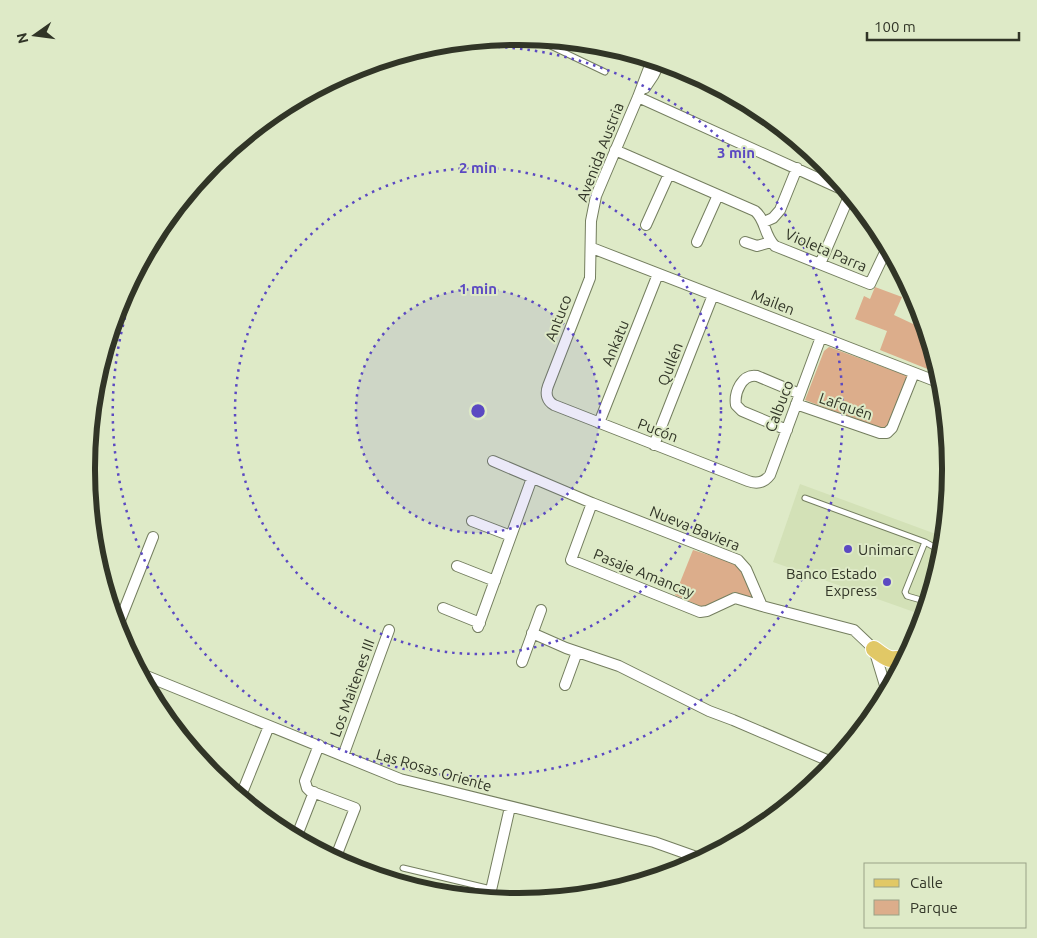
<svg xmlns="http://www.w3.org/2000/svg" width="1037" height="938" font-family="Ubuntu,sans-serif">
<rect width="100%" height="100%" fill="#deeac7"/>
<path fill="#d3e1b7" d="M 800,484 L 944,537 L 943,554 L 939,565 L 917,613 L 773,562 Z"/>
<path fill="#dcad8b" d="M 875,287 L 902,297 L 894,315 L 926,330 L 940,374 L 880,350 L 887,331 L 855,319 L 864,296 L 870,299 Z
M 829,347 L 908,376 L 887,427 L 881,429 L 805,400 L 824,351 Z
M 693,550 L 731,562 L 741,570 L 753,598 L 734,592 L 709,606 L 702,607 L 675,595 Z"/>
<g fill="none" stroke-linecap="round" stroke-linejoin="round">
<defs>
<path id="lane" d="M 534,38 L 605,72
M 805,498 L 925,542 L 943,552
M 925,542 L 905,592 L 907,596 L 928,602
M 403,868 L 491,889"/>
<path id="street" d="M 652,60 L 638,97 L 596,196 L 591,221 L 590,278 L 548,386 C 545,394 547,401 554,405 L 748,481 C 756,484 764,483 770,475 L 821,337
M 645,88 L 653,76 L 660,62
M 638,97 L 848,192
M 615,150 L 755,211 C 766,220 764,236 775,246 L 870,284 L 888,246
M 764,222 L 773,218 L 780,210 L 797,168
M 646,225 L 669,174
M 697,242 L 718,195
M 745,242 L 757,246 L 771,242
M 592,248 L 943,384
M 820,264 L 850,194
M 796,404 L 880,433 L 887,433 L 892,428 L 914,373
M 599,423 L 658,274
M 787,430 L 742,411 L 736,405 C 734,393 742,373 757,376 L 800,394
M 654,445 L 713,295
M 493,461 L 592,503 L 738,560 L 746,569 L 762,606 L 854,630 L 874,649 L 887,692
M 592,503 L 571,560 L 700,612 L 707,611 L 735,598 L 762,606
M 472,521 L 511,536
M 457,566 L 495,581
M 443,608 L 480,623
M 478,627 L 532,478
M 117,628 L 153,537
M 532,633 L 566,648 L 619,666 L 709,711 L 733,720 L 834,763
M 522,662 L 541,610
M 139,673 L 400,779 L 654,842 L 702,859
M 565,685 L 577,652
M 319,745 L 305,781 L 307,788 L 310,791 L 355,808 L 335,859
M 343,756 L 389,630
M 240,798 L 269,726
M 296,838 L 314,792
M 489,899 L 510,807"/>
<path id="primary" d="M 874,649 C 887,659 890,662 906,657"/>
</defs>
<use href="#lane" stroke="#747e5f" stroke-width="7"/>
<use href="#street" stroke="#747e5f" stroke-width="12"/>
<use href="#primary" stroke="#fff" stroke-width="18"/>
<use href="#lane" stroke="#fff" stroke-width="5"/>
<use href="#street" stroke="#fff" stroke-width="10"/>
<use href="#primary" stroke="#e1c866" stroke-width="16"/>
</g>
<circle cx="478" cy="411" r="122" fill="#5b49c2" fill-opacity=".12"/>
<g fill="none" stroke="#5b49c2" stroke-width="2.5" stroke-dasharray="2.5 5">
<circle cx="478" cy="411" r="122"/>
<circle cx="478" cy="411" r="243"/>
<path d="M408 53A365 365 0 1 1 170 215"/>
</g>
<g fill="#5b49c2" stroke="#deeac7" stroke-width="2">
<circle cx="848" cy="549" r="5"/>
<circle cx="887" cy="582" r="5"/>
</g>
<g text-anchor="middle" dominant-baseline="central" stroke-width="4" stroke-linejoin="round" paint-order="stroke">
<g font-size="15" fill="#313527" stroke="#deeac7">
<text transform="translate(600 152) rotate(-69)">Avenida Austria</text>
<text transform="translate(826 250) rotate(23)">Violeta Parra</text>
<text transform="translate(773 302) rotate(21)">Mailen</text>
<text transform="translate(558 318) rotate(-69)">Antuco</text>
<text transform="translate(615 343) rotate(-68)">Ankatu</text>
<text transform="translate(670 364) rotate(-69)">Qullén</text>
<text transform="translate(779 406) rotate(-69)">Calbuco</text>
<text transform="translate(846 406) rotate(19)">Lafquén</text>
<text transform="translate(658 430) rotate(21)">Pucón</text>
<text transform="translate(695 528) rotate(22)">Nueva Baviera</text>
<text transform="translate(644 573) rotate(22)">Pasaje Amancay</text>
<text transform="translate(352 688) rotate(-70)">Los Maitenes III</text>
<text transform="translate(434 770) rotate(16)">Las Rosas Oriente</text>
</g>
<g font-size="15" fill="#313527" stroke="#deeac7" text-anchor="start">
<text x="858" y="549">Unimarc</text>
<text x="877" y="573" text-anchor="end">Banco Estado<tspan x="877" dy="17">Express</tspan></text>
</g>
</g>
<path d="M0 0H1037V938H0ZM518 45H519A423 423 0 0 1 942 468V470A423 423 0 0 1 519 893H518A423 423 0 0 1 95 470V468A423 423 0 0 1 518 45Z" fill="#deeac7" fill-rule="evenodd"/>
<path fill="none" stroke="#313527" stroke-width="6" d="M518 45H519A423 423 0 0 1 942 468V470A423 423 0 0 1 519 893H518A423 423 0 0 1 95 470V468A423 423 0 0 1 518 45Z"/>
<circle cx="478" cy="411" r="8" fill="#5b49c2" stroke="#deeac7" stroke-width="2.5"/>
<g font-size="15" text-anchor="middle" font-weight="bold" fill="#5b49c2" stroke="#deeac7" stroke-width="4" stroke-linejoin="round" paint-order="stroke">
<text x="736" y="158">3 min</text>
<text x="478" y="173">2 min</text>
<text x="478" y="294">1 min</text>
</g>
<rect x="864" y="863" width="162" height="65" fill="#deeac7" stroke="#99a287"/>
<rect x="874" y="879" width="25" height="8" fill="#e1c866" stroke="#99a287"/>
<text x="910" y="888" font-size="15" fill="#313527">Calle</text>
<rect x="874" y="900" width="25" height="15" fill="#dcad8b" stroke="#99a287"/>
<text x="910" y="913" font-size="15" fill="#313527">Parque</text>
<g transform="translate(35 35) rotate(256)" stroke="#deeac7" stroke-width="4" paint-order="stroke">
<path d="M0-4L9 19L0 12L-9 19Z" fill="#313527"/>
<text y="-8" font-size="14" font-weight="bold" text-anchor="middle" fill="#313527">N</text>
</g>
<path d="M867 32v8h152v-8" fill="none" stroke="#313527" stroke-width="2.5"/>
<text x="874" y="32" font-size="15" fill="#313527" stroke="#deeac7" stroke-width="4" paint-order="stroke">100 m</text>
</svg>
